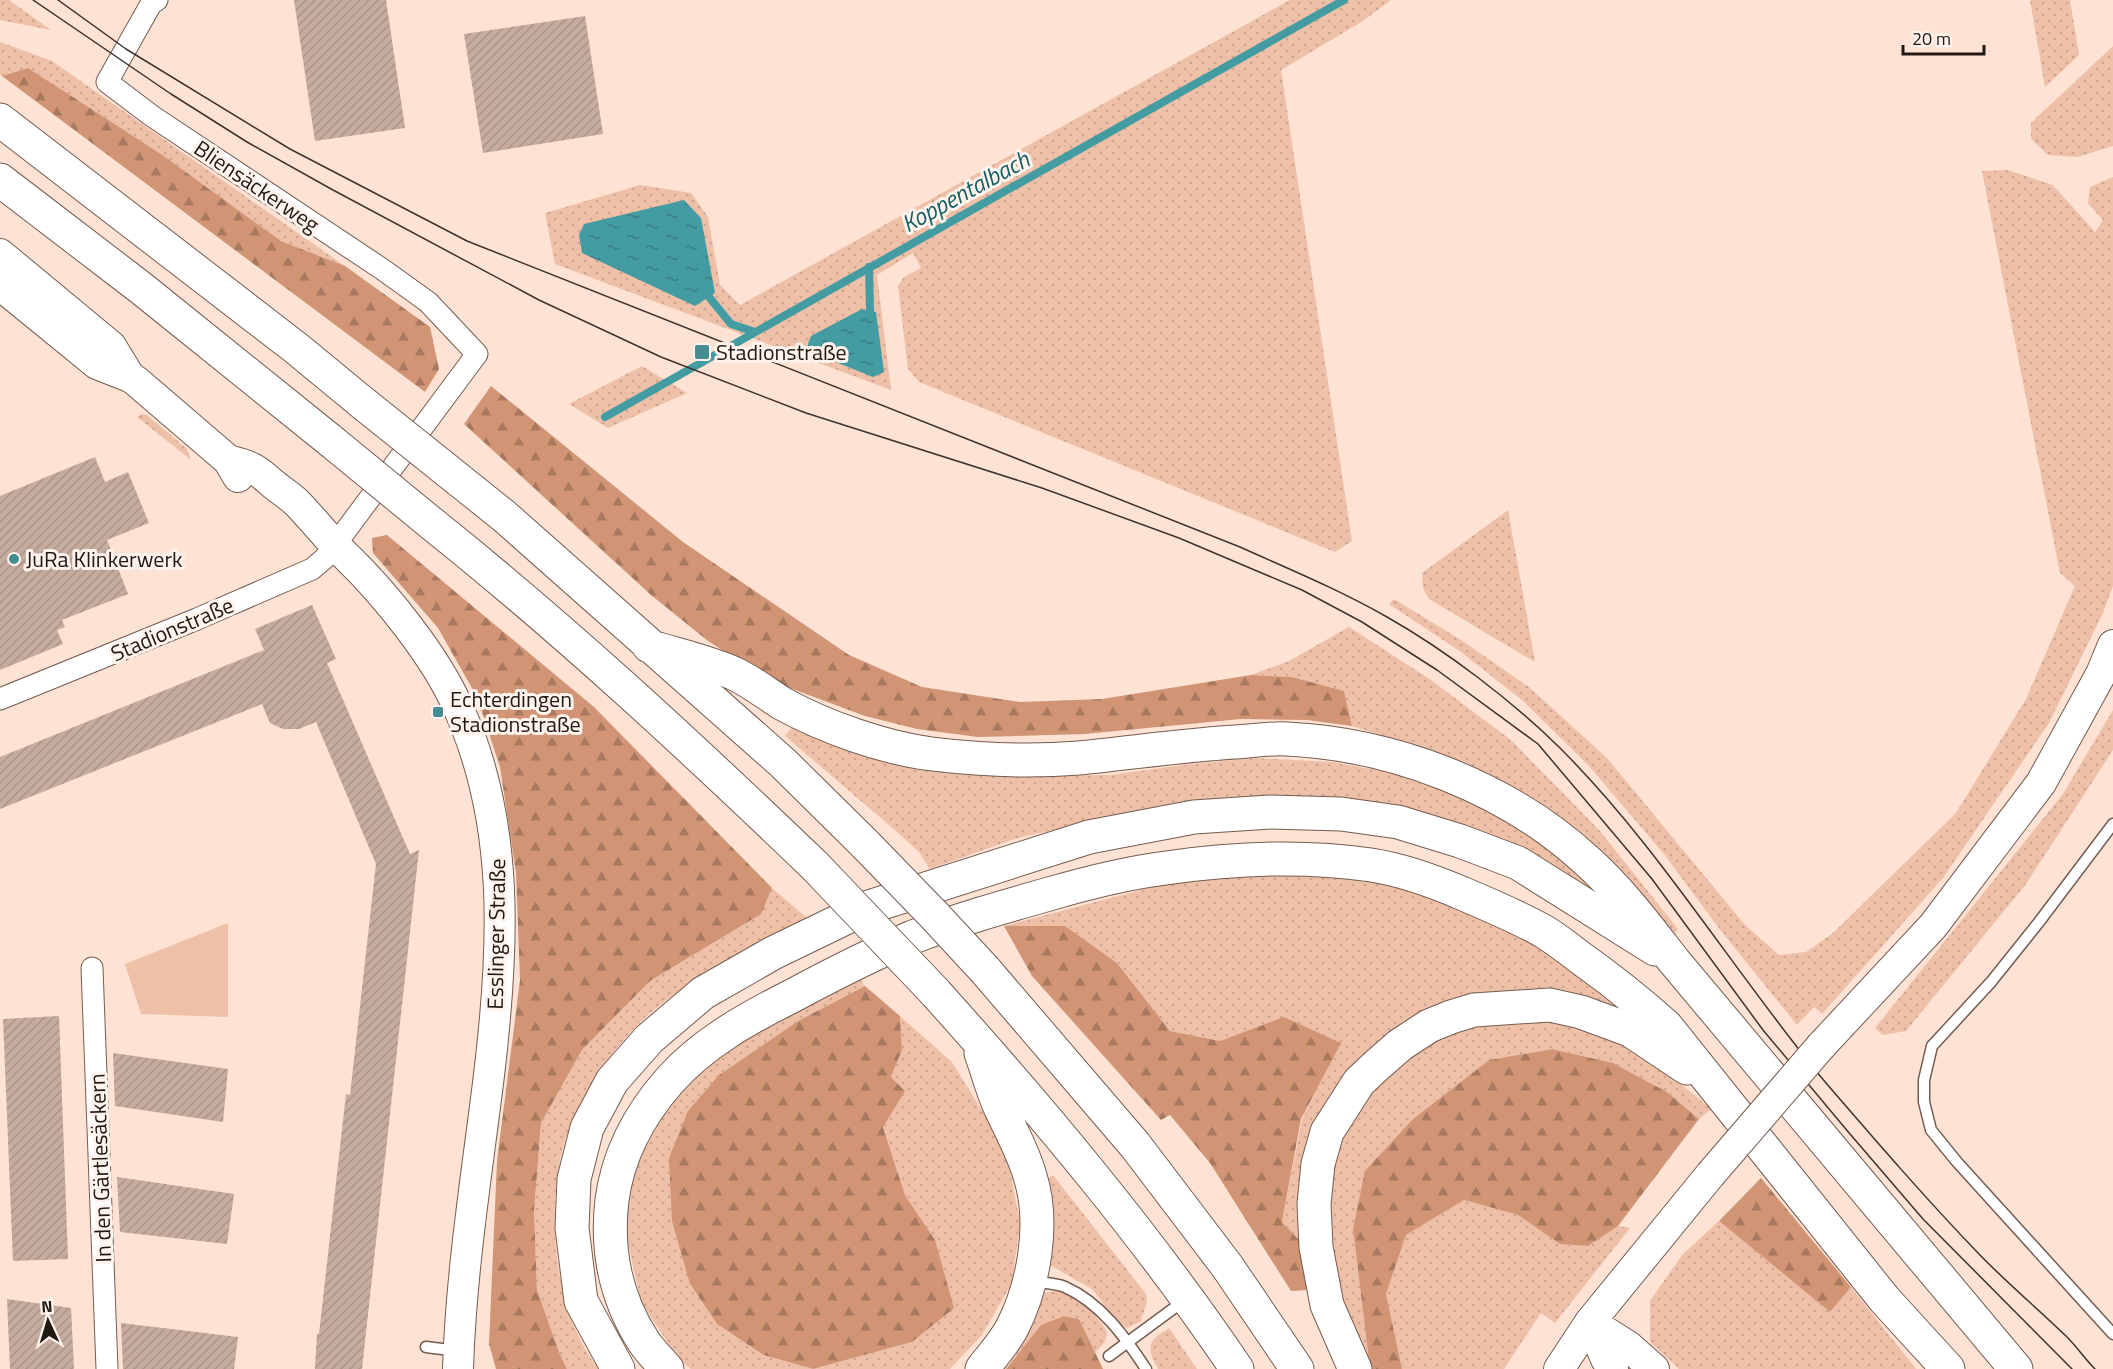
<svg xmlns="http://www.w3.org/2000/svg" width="2113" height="1369" font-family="'Titillium Web',sans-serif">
<defs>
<pattern id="grass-dots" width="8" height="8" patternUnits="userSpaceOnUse" patternTransform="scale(1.5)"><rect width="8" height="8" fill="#efc0a8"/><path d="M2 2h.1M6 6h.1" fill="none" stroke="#cda490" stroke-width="1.8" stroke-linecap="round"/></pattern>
<pattern id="forest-firs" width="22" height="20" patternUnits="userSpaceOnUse" patternTransform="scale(1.5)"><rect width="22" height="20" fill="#d19575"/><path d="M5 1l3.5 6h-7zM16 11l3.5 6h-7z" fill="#a9795f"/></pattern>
<pattern id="water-ripples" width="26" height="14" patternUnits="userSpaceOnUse" patternTransform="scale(1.5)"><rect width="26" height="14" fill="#439ca1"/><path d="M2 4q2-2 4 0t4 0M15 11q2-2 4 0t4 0" fill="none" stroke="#387e82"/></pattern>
<pattern id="building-hatch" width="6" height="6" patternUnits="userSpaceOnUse" patternTransform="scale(1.5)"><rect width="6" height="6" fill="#c6ac9e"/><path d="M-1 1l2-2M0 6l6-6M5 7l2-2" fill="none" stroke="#aa9387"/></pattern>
</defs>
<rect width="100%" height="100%" fill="#fee2d4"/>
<path fill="url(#grass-dots)" d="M 0,0 L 9,0 L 51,30 L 0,20 Z
M 1290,0 L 1391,0 L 1363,21 L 1281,70 L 1352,541 L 1335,552 L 919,382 L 908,369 L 898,286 L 904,277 L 921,268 L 913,253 L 877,275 L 891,390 L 555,264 L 545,213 L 640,185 L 691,193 L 708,217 L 720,285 L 740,305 Z
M 2030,0 L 2070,0 L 2079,55 L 2045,87 Z
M 0,42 L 52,61 L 345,266 L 281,241 L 161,154 L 28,68 L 2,76 L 0,74 Z
M 2113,46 L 2113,146 L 2078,157 L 2048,155 L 2031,139 L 2031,123 Z
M 2007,170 L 2053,185 L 2095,232 L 2103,220 L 2088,203 L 2090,187 L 2113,177 L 2113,586 L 2103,613 L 2049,723 L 1943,878 L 1822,1014 L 1814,1007 L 1797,1025 L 1721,931 L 1664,854 L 1589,766 L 1522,700 L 1461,652 L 1389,604 L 1394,599 L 1461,640 L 1529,687 L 1607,758 L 1745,925 L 1779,955 L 1806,952 L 1833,933 L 1956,813 L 2026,699 L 2075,586 L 2060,573 L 1982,171 Z
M 642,366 L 687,393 L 608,428 L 569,404 Z
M 141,414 L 147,415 L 187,449 L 191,460 L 137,417 Z
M 1508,510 L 1535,662 L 1429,599 L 1423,588 L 1422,573 Z
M 1349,627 L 1431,680 L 1511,740 L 1600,831 L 1678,929 L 1675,933 L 1618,871 L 1549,814 L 1465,762 L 1352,726 L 1344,691 L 1292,677 L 1251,675 L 1289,661 Z
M 2113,710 L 2113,750 L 2026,884 L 1906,1031 L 1883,1035 L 1875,1028 L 2063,794 Z
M 794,725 L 1002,776 L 1110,775 L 1183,765 L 1255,758 L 1332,762 L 1404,775 L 1448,789 L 1525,831 L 1597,886 L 1591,892 L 1322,798 L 1236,798 L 1147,809 L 1018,838 L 930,869 L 919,852 L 896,831 L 785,736 Z
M 1289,868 L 1365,876 L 1448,900 L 1533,939 L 1621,1005 L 1615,1013 L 1535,991 L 1359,1063 L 1300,1241 L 1282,1222 L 1302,1119 L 1340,1043 L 1284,1018 L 1220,1041 L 1170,1031 L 1117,963 L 1065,927 L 1004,926 L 1172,882 Z
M 772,888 L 807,918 C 751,945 696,974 648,1015 C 614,1044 573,1107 562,1151 C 555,1179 554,1209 555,1237 C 558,1284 570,1331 598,1369 L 567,1369 L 559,1352 L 537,1290 L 534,1211 L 541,1123 L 582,1050 L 650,981 L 761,914 Z
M 856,973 L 865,986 L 798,1021 L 719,1075 L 690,1285 L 717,1324 L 762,1355 L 813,1369 L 912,1342 L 935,1240 L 905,1195 L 883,1126 L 905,1091 L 891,1077 L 902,1050 L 900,1016 L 952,1062 L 1006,1150 L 1020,1223 L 1012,1283 L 982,1335 L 950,1369 L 691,1369 L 679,1360 L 641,1302 L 623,1221 L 638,1158 L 663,1107 L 721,1048 Z
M 1555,1016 L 1624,1037 L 1711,1109 L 1699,1119 L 1667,1092 L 1613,1063 L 1552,1049 L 1489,1060 L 1413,1119 L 1353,1229 L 1370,1369 L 1365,1369 L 1328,1259 L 1331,1153 L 1365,1093 L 1415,1047 L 1476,1023 Z
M 1053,1175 L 1146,1294 L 1147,1302 L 1141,1321 L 1127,1328 L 1119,1324 L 1092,1289 L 1048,1264 L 1046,1180 Z
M 1464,1200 L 1518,1215 L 1560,1244 L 1588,1246 L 1618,1226 L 1630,1228 L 1555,1323 L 1541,1313 L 1504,1369 L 1402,1369 L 1386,1294 L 1406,1235 Z
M 1719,1221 L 1830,1312 L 1851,1287 L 1916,1369 L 1679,1369 L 1650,1342 L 1650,1301 L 1682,1255 Z
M 1061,1290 C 1085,1302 1093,1309 1107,1332 L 1105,1342 L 1095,1353 L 1079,1319 L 1064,1316 L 1041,1325 L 1006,1369 L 1002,1369 L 1041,1293 Z
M 1169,1328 L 1197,1369 L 1158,1369 C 1146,1347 1147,1341 1169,1328 Z"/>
<path fill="url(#forest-firs)" d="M 28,68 L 161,154 L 281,241 L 345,266 L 430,327 L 439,369 L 425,392 L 2,76 Z
M 491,386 L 683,542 L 849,655 L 922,687 L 1020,702 L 1102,699 L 1251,675 L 1292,677 L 1344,691 L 1352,726 L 1307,720 L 1241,719 L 1085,734 L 978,737 L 917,729 L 865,716 L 771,681 L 708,641 L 651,595 L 464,424 Z
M 387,535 L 594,707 L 772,888 L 761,914 L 650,981 L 582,1050 L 541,1123 L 534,1211 L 537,1290 L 559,1352 L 567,1369 L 496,1369 L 489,1344 L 497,1161 L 520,980 L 516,873 L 500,767 L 477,697 L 438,628 L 373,553 L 372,538 Z
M 1004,926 L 1065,926 L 1117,963 L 1170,1031 L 1220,1041 L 1284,1017 L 1341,1043 L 1301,1119 L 1282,1222 L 1300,1241 L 1307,1290 L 1291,1291 L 1210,1163 L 1170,1115 L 1161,1120 L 1032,976 Z
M 865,986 L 900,1016 L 902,1050 L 891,1077 L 905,1091 L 883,1127 L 905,1195 L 935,1240 L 954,1308 L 912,1342 L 813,1369 L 763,1355 L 717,1324 L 690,1284 L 672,1221 L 669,1158 L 688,1111 L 719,1075 L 798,1021 Z
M 1552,1049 L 1613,1063 L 1667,1092 L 1699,1119 L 1618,1226 L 1588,1246 L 1560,1244 L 1518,1215 L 1464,1200 L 1406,1235 L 1386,1294 L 1402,1369 L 1370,1369 L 1353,1229 L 1365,1171 L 1413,1119 L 1489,1060 Z
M 1761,1178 L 1851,1287 L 1830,1312 L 1719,1221 Z
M 1064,1316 L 1079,1319 L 1103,1369 L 1006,1369 L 1041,1325 Z"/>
<path fill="#efc0a8" d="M 228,923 L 228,1017 L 141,1014 L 125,964 Z"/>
<path fill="url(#water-ripples)" d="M 684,200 L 701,218 L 715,293 L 695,306 L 582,253 L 579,235 L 584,224 Z
M 862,309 L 876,312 L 884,372 L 873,377 L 808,351 L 808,344 L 811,336 Z"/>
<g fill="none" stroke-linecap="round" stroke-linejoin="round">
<path stroke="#439ca1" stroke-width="8" d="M 869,267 L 870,311
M 709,297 L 731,324 L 755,332
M 605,417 L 1344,0"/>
</g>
<path fill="url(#building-hatch)" d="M 294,0 L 386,0 L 405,128 L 315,141 Z
M 585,16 L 603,134 L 483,153 L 464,34 Z
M 95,457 L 105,482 L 128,472 L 149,523 L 107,540 L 128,594 L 62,620 L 65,627 L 57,630 L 63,644 L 0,670 L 0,496 Z
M 312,605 L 336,659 L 327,663 L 410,854 L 419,850 L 362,1369 L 315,1369 L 317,1334 L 319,1334 L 346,1094 L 350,1095 L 376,864 L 316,722 L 299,729 L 283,729 L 270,723 L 262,704 L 0,809 L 0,757 L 264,650 L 255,629 Z
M 59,1016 L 68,1259 L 13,1261 L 3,1019 Z
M 113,1053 L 228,1069 L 223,1122 L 115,1106 Z
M 117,1177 L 234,1194 L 227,1244 L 120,1232 Z
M 7,1299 L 71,1308 L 74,1369 L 10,1369 Z
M 121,1323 L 238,1337 L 234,1369 L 123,1369 Z"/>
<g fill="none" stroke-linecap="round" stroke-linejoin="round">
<defs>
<path id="service" d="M 2113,824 L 2039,922 L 1991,982 L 1932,1046 L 1924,1080 L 1924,1102 L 1931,1130 L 1957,1162 L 2113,1334
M 1033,1282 C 1043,1283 1056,1283 1065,1287 C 1101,1303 1125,1337 1146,1369
M 426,1347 L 458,1351
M 1109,1356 L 1185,1300"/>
<path id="minor" d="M 0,699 L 197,619 L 312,569 L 325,558 L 335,545 L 477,354 L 428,302 L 382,269 L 152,116 L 107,82 L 151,4 L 157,0
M 92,968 L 107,1369"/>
<path id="secondary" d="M 0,254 L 111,346 L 130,377
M 0,285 L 97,364 L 130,377 L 136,381 L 228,460 L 238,477
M 228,460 C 236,462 244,464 252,468 C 259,471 266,478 272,483 C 281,491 292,497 300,506 C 316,523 331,542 348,558 C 386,595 435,656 457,705 C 511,822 504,950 489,1075 C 477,1173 461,1271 458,1369
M 1821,1046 L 1933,926 L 2041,783 L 2101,674 L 2113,645
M 1590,1322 L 1628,1346 L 1654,1369
M 1590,1322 L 1606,1359 L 1613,1369
M 1559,1369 L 1590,1322 L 1710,1175"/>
<path id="trunk" d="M 0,120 L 296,348 L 364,404
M 0,180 L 141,288 L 331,441
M 459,480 L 504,516 L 783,763 L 866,845
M 431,523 C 565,630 691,747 815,866
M 649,646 C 676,655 710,662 735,674 C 752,682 767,694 783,704 C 825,727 884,748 932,754 C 981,760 1029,762 1079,758 C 1131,753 1183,745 1236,742 C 1252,741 1270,738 1287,739 C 1393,744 1506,787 1585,859 C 1619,889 1646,925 1674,961 L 2016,1369
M 985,970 L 1135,1145 L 1227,1266 L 1297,1369
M 934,991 C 1042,1111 1146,1235 1237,1369
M 981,1053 C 987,1070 992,1088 999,1105 C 1010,1129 1023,1151 1030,1176 C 1045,1223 1034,1285 1012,1328 C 1004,1343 992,1356 982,1369
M 618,1369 L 581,1301 L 572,1228 L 574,1179 L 587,1128 L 612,1081 L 649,1039 L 703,993 L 773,953 L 866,908 L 1089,837 L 1194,817 L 1270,812 L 1341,814 L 1398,822 L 1460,841 L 1518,863 L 1655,949
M 667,1369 C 659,1360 650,1351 644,1342 C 616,1299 606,1250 612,1200 C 618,1154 640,1114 670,1080 C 703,1043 748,1018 792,996 C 831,975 872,954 913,937 C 957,920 1003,907 1049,894 C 1087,883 1126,873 1166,868 C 1234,858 1303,855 1371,865 C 1404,870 1436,882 1466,895 C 1492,906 1518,917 1543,931 C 1555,938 1566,947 1578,956 C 1609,978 1638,1001 1666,1026 L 1885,1300 L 1948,1369
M 1355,1369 L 1327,1305 L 1316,1247 L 1314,1204 L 1318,1164 L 1327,1132 L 1359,1082 L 1376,1066 L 1400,1045 L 1429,1026 L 1451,1017 L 1474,1010 L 1550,1005 L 1581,1012 L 1630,1030 L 1687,1068"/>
</defs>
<use href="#service" stroke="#745c50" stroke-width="13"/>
<use href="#minor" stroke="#745c50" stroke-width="23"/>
<use href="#secondary" stroke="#745c50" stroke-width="32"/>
<use href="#trunk" stroke="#745c50" stroke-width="35"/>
<use href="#service" stroke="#fff" stroke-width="10"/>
<use href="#minor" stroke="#fff" stroke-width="21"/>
<use href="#secondary" stroke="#fff" stroke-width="30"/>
<use href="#trunk" stroke="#fff" stroke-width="33"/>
<path stroke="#3f322c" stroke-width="1.5" d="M 33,0 L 171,94 L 247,142 L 333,190 L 539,300 L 661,357 L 806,413 L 1042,488 L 1179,538 L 1302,590 L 1362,622 L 1437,670 L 1538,744 L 1652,879 L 1763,1030 L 1850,1134 L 1923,1219 L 2072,1369
M 58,0 L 126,49 L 290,149 L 467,241 L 1240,547 C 1289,569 1340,590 1387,617 C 1447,651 1511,700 1560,748 C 1661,849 1735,974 1826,1083 C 1876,1141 1926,1199 1979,1254 C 2007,1283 2038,1309 2067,1337 C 2077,1347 2085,1359 2095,1369"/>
<defs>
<path id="secondary-bridge" d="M 1710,1175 L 1821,1046"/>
<path id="trunk-bridge" d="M 364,404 L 459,480
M 331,441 L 431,523
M 866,845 L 934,915 L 985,970
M 815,866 L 934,991"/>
</defs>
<use href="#secondary-bridge" stroke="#745c50" stroke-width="32" stroke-linecap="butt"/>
<use href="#trunk-bridge" stroke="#745c50" stroke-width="35" stroke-linecap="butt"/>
<use href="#secondary-bridge" stroke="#fff" stroke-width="30"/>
<use href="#trunk-bridge" stroke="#fff" stroke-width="33"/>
</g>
<g fill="#448c90" stroke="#fff3ed" stroke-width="2">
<rect x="694" y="344" width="16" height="16" rx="3"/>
<circle cx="14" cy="559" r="6"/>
<rect x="432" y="706" width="12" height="12" rx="3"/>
</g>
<g text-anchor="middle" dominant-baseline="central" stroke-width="6" stroke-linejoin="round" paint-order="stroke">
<g font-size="22" fill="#221813" stroke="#fff3ed">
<text transform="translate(257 186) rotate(34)">Bliensäckerweg</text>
<text transform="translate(172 629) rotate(-23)">Stadionstraße</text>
<text transform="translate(496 934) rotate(-89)">Esslinger Straße</text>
<text transform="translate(100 1168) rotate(-92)">In den Gärtlesäckern</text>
</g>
<g font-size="22" fill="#221813" stroke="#fff3ed" text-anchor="start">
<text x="716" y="352">Stadionstraße</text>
<text x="26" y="559">JuRa Klinkerwerk</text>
<text x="450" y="699">Echterdingen<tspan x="450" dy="25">Stadionstraße</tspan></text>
</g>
<g font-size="24" font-style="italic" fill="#166064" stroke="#fff3ed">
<text transform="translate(965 191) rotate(-29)">Koppentalbach</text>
</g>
</g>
<g transform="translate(48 1321) rotate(356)" stroke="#fff3ed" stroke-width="4.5" paint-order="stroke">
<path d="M0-4.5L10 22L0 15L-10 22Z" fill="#221813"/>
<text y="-9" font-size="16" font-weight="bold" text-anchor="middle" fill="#221813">N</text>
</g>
<path d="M1903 45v9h81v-9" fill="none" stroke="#221813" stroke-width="3"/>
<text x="1912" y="45" font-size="18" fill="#221813" stroke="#fff3ed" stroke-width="4.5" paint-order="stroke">20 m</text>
</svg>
